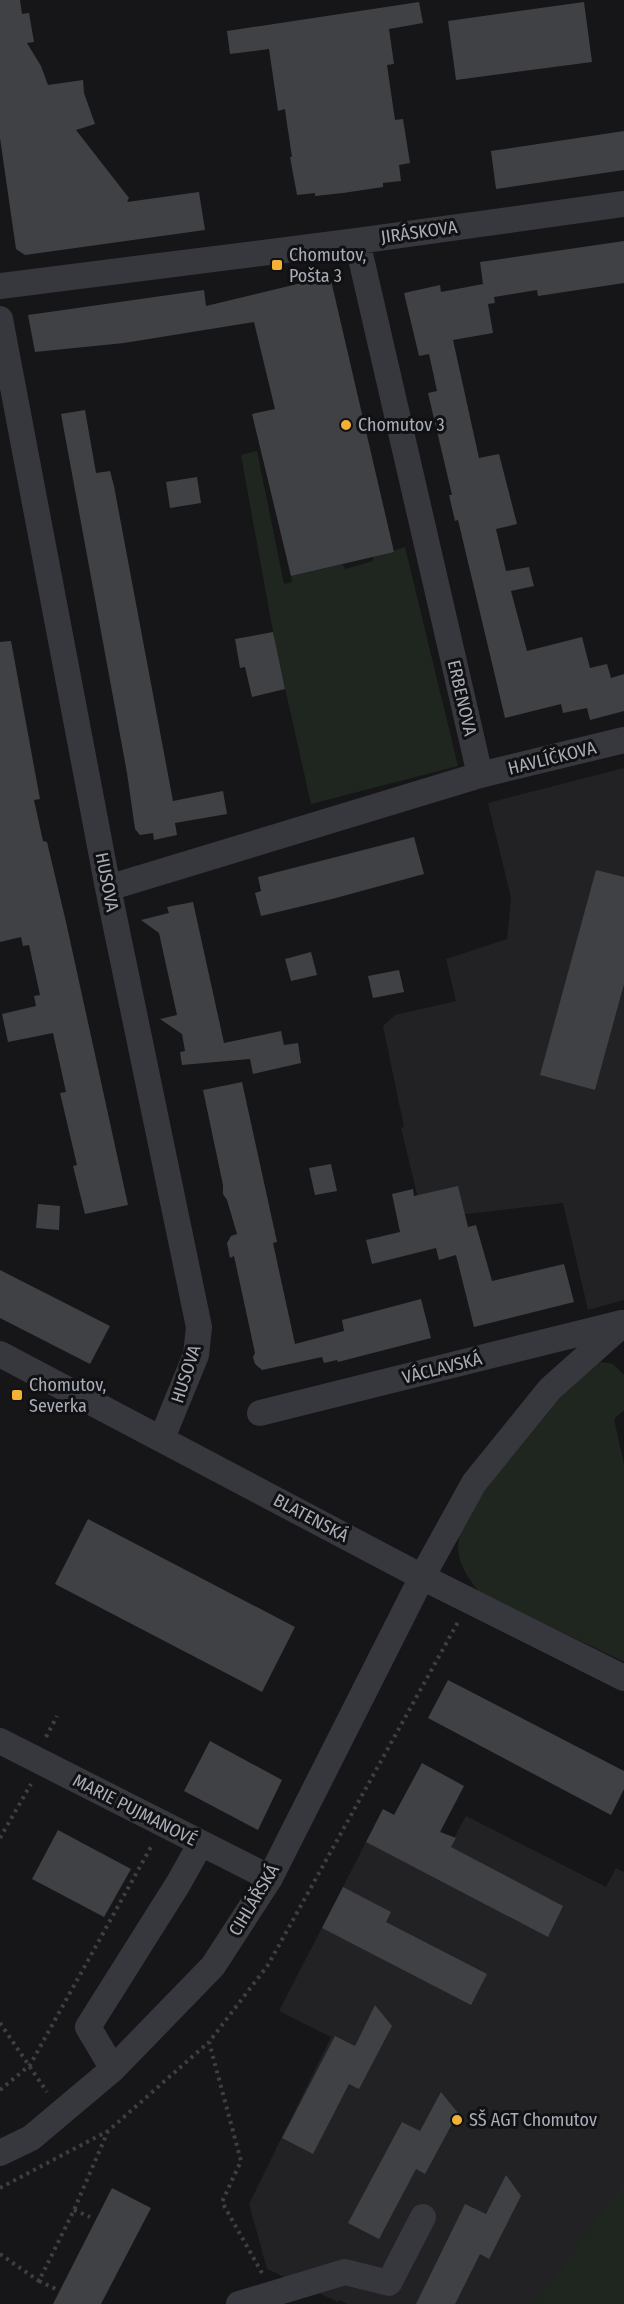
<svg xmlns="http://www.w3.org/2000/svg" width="624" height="2304" font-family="'Fira Sans Condensed',sans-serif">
<rect width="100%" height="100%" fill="#161618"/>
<path fill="#222225" d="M 624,768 L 624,1300 L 588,1310 L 563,1203 L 423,1219 L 401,1128 L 404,1127 L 383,1026 L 395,1015 L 456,1001 L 446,959 L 507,939 L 511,898 L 488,803 Z
M 383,1809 L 399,1817 L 402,1812 L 454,1838 L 466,1816 L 606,1887 L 616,1868 L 624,1872 L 624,2304 L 348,2304 L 339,2300 L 338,2302 L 267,2269 L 249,2204 L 331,2037 L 279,2011 Z"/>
<path fill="#1e261f" d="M 257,451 L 284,584 L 292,582 L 291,576 L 343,564 L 345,569 L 373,561 L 373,557 L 405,547 L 458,766 L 311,804 L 276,648 L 241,455 Z
M 601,1362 L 613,1364 L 624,1375 L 624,1410 L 614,1419 L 624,1464 L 624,1662 L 479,1592 C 466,1575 455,1560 459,1538 C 464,1507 572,1373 601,1362 Z
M 624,2182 L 624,2304 L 535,2304 Z"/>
<path fill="#404145" d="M 0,0 L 20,0 L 22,14 L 29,13 L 34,42 L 27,43 L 41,66 L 48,85 L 83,80 L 84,93 L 95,124 L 76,130 L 129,198 L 127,202 L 199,192 L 205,230 L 25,255 L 16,249 L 0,138 Z
M 419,2 L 423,23 L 389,29 L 394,64 L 387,65 L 395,120 L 403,119 L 410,163 L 399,165 L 401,181 L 383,183 L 383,187 L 343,193 L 315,196 L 315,193 L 297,195 L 290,157 L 292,157 L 286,117 L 285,109 L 278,111 L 269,49 L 230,54 L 227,31 Z
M 584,2 L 592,62 L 456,80 L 448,21 Z
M 624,131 L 624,170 L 496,189 L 491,151 Z
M 624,241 L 624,283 L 538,296 L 537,290 L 494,297 L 495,303 L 488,304 L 493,333 L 453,340 L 479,458 L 499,454 L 517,524 L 496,529 L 506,571 L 529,567 L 534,586 L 511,591 L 527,651 L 582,637 L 590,668 L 607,664 L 611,678 L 624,674 L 624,711 L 590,720 L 587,708 L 563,713 L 561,704 L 505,718 L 458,520 L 455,521 L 449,495 L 452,495 L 428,393 L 437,391 L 429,354 L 419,356 L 404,293 L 440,285 L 441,292 L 483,284 L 480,262 Z
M 330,276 L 394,552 L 291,576 L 252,414 L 275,409 L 254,322 L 124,343 L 35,352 L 28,315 L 204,290 L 206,306 Z
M 85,410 L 96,473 L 110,471 L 114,486 L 173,801 L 223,791 L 227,814 L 175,823 L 177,835 L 154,840 L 153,833 L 140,835 L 135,829 L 127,773 L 61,414 Z
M 197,477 L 201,503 L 170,508 L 166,482 Z
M 273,632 L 285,689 L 252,697 L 245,667 L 240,668 L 235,639 Z
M 11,641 L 40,799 L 34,800 L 43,841 L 47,842 L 66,922 L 128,1205 L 85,1214 L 73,1166 L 77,1165 L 60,1093 L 66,1092 L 53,1033 L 8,1042 L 2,1014 L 36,1006 L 34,996 L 40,995 L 29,945 L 23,946 L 21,937 L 0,942 L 0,642 Z
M 414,837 L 424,874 L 332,899 L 261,916 L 255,893 L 261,891 L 258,877 Z
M 596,870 L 624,877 L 624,984 L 595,1090 L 540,1075 Z
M 193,902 L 224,1043 L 281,1031 L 284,1045 L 298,1043 L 301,1063 L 253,1074 L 250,1059 L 182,1065 L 180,1052 L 185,1051 L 182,1034 L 160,1019 L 177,1015 L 159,933 L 141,920 L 169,913 L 167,907 Z
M 311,952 L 317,975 L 291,981 L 285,959 Z
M 399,970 L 404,992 L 373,998 L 368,976 Z
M 242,1082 L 277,1242 L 273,1243 L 295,1344 L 344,1331 L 342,1320 L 421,1299 L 431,1338 L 338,1362 L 337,1360 L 324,1363 L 322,1357 L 262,1370 L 255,1364 L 253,1357 L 255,1353 L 234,1256 L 230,1258 L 227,1243 L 231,1236 L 237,1234 L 227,1200 L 223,1194 L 223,1185 L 203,1090 Z
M 331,1164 L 337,1191 L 315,1195 L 309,1168 Z
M 458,1186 L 468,1227 L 476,1225 L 492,1281 L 564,1264 L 574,1302 L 474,1327 L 456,1255 L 439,1260 L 436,1248 L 372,1264 L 366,1240 L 400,1232 L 392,1194 L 413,1189 L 414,1196 Z
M 38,1204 L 60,1206 L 59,1230 L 36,1228 Z
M 0,1270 L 110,1326 L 90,1364 L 0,1318 Z
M 88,1519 L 295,1627 L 262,1692 L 55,1584 Z
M 448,1680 L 624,1771 L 624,1789 L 611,1815 L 428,1718 Z
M 210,1741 L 282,1780 L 258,1830 L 184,1791 Z
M 422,1763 L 464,1786 L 440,1832 L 456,1838 L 451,1847 L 563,1906 L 548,1937 L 366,1842 L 383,1809 L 394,1815 Z
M 58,1830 L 131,1869 L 104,1917 L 32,1879 Z
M 343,1887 L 391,1912 L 386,1922 L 487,1974 L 471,2005 L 322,1928 Z
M 375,2005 L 392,2026 L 359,2089 L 349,2084 L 313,2154 L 282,2138 L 335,2036 L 355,2046 Z
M 441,2092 L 458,2113 L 425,2174 L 416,2169 L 379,2239 L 348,2223 L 402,2122 L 420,2131 Z
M 506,2175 L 521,2196 L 489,2259 L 480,2254 L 455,2304 L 416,2304 L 465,2204 L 486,2214 Z
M 112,2188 L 151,2208 L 101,2304 L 53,2304 Z"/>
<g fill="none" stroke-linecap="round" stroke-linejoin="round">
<path stroke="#3d3f44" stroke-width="4" stroke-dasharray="3 4.5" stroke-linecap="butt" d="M 46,1737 L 57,1716
M 0,1838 L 31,1784
M 0,2023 L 47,2092
M 0,2090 L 30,2065 L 152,1845
M 0,2188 L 108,2131 L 209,2042
M 74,2210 L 90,2217
M 0,2254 L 39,2281 L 74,2210 L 108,2131
M 262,2273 L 222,2202 L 241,2161 L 209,2042 L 268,1965 L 458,1622
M 39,2281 L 58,2290"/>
<path stroke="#37383d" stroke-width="26" d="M 0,286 L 357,241 L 624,204
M 0,319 L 108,888 L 199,1327 L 196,1355 L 162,1438
M 480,775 L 624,740
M 108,888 L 480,775 L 357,241
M 0,1354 L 422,1577 L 624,1678
M 260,1413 L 621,1323
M 0,1741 L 270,1878
M 113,2069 L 88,2027 L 178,1884 L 201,1843
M 0,2153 L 31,2138 L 113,2069 L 213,1966 L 270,1878 L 422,1577 L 474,1483 L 550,1389 L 624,1323
M 239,2304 L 345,2272 L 389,2283 L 423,2217"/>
</g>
<g fill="#f2b134" stroke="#111113" stroke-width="2">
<rect x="271" y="259" width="12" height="12" rx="3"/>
<circle cx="346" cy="425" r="6"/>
<rect x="11" y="1389" width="12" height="12" rx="3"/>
<circle cx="457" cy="2120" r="6"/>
</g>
<g text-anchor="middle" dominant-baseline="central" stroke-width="6" stroke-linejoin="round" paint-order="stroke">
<g font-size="18" fill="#a8adb8" stroke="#111113">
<text transform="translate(419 232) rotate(-8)">JIRÁSKOVA</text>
<text transform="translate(462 698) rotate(77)">ERBENOVA</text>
<text transform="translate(552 758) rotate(-14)">HAVLÍČKOVA</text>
<text transform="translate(107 882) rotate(79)">HUSOVA</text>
<text transform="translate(442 1368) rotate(-14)">VÁCLAVSKÁ</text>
<text transform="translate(186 1374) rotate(-72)">HUSOVA</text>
<text transform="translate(311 1518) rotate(28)">BLATENSKÁ</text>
<text transform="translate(135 1810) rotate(27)">MARIE PUJMANOVÉ</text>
<text transform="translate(254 1900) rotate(-59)">CIHLÁŘSKÁ</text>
</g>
<g font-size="18" fill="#a8adb8" stroke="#111113" text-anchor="start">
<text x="289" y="255">Chomutov,<tspan x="289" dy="21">Pošta 3</tspan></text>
<text x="358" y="425">Chomutov 3</text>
<text x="29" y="1385">Chomutov,<tspan x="29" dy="21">Severka</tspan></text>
<text x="469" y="2120">SŠ AGT Chomutov</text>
</g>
</g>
</svg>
